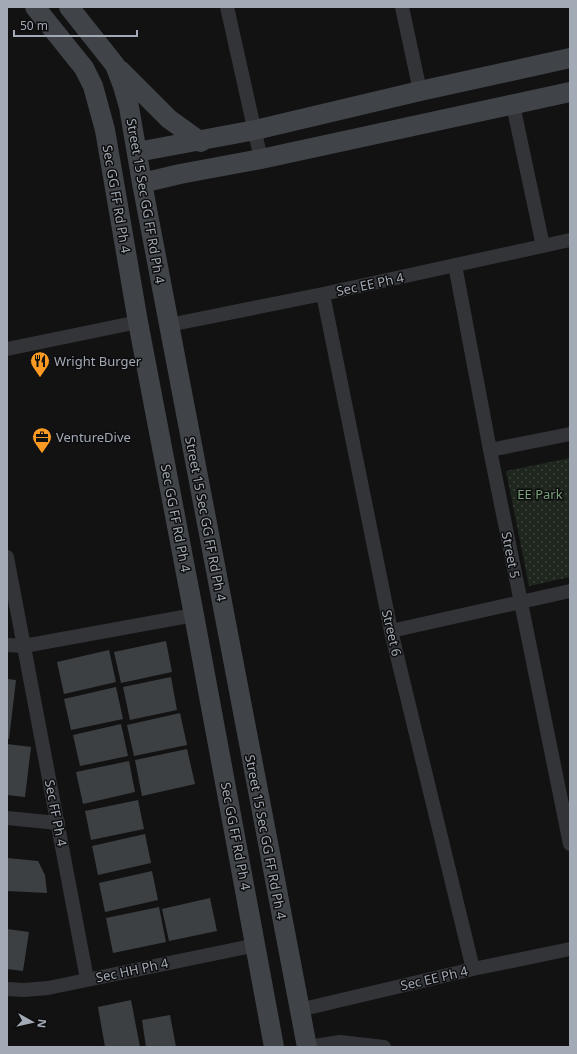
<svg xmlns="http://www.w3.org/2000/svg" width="577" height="1054" font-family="'Noto Sans',sans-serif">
<defs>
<pattern id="park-dots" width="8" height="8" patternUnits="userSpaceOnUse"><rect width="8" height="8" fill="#1e261e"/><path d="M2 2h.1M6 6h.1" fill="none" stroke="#3c433c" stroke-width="1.8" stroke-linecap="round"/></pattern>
</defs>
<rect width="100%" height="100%" fill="#121213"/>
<path fill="url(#park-dots)" d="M 570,458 L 570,577 L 529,586 L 506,471 Z"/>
<path fill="#3d4043" d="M 166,641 L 172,672 L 121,683 L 114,652 Z
M 109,650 L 116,682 L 64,694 L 57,662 Z
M 171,677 L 177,710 L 130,720 L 123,687 Z
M 7,679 L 16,680 L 9,739 L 7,739 Z
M 116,687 L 123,719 L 71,730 L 64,699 Z
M 180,713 L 187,745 L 134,756 L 127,725 Z
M 121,724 L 128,756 L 80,766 L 73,735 Z
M 7,744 L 31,747 L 25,797 L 7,795 Z
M 187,749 L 195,784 L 142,796 L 135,760 Z
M 129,761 L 135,792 L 83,804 L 76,772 Z
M 138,800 L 144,829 L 91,840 L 85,811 Z
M 145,834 L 151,863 L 98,875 L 92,846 Z
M 7,858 L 38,861 L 45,875 L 47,893 L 7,891 Z
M 152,871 L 158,900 L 105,912 L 99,883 Z
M 210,898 L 217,931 L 169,941 L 162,909 Z
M 159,907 L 166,942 L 113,953 L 106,918 Z
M 7,929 L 29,932 L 23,971 L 7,969 Z
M 131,1000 L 140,1047 L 105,1047 L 98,1007 Z
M 170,1015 L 176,1047 L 146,1047 L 142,1020 Z"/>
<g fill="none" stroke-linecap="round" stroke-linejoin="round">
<path stroke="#323438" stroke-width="14" d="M 227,7 L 261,159
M 402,7 L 420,91
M 513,105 L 543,246
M 455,265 L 490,450 L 570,844
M 323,294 L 391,631 L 473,969
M 169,325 L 323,294 L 570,240
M 7,349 L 138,322
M 490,450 L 570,434
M 7,557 L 87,979
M 391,631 L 570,591
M 7,645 L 24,646 L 194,615
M 7,818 L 58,823
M 7,989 L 24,990 L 48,988 L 256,945
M 299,1010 L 473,969 L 570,949
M 308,1047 L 340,1042 L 384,1047"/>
<path stroke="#404348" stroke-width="20" d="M 35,7 L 84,68 L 93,86 L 105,130 L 138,322 L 194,615 L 274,1047
M 69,7 L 115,65 L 123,86 L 129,107 L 142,183 L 307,1047
M 120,70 L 169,119 L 201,142
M 137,152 L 255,130 L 420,91 L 570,58
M 142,183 L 180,174 L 261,159 L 570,92"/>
</g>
<defs>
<symbol id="restaurant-pin" viewBox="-11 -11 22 30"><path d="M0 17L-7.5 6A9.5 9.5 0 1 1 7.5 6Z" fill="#fa9a23" stroke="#0d0d0e"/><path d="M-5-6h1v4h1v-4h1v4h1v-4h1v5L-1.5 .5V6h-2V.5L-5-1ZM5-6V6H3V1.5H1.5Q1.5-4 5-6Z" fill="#111"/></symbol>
<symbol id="office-pin" viewBox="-11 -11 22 30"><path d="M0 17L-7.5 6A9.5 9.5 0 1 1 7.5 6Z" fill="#fa9a23" stroke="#0d0d0e"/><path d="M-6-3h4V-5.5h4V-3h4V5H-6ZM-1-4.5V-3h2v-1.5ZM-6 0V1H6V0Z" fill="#111"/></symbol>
</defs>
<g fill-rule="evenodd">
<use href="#restaurant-pin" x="29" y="350" width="22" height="30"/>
<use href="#office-pin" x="31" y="426" width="22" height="30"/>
</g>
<g text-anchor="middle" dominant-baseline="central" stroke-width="3" stroke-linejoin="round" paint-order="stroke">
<g font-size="13" fill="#a2aab5" stroke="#0d0d0e">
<text transform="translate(117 199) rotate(80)">Sec GG FF Rd Ph 4</text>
<text transform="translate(146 201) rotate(80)">Street 15 Sec GG FF Rd Ph 4</text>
<text transform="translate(370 284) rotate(-12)">Sec EE Ph 4</text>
<text transform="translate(176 518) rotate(79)">Sec GG FF Rd Ph 4</text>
<text transform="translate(206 519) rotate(79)">Street 15 Sec GG FF Rd Ph 4</text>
<text transform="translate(511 555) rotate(79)">Street 5</text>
<text transform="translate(392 633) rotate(77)">Street 6</text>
<text transform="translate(56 813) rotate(79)">Sec FF Ph 4</text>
<text transform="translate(236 836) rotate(79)">Sec GG FF Rd Ph 4</text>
<text transform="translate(266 837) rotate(79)">Street 15 Sec GG FF Rd Ph 4</text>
<text transform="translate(132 970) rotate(-12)">Sec HH Ph 4</text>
<text transform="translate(434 978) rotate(-13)">Sec EE Ph 4</text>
</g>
<g font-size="13" fill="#a2aab5" stroke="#0d0d0e" text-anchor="start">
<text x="54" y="361">Wright Burger</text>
<text x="56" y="437">VentureDive</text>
</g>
<g font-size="13" fill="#7aa178" stroke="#0d0d0e">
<text x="540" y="494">EE Park</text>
</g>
</g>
<rect width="577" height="1054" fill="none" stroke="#a2aab5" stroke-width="16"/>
<g transform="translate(32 1022) rotate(98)" stroke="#0d0d0e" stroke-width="3" paint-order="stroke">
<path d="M0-3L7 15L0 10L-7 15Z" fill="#a2aab5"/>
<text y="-6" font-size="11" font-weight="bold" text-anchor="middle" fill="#a2aab5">N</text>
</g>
<path d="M14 30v6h123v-6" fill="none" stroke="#a2aab5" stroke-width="2"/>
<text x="20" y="30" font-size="12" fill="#a2aab5" stroke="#0d0d0e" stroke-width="3" paint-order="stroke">50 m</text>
</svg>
